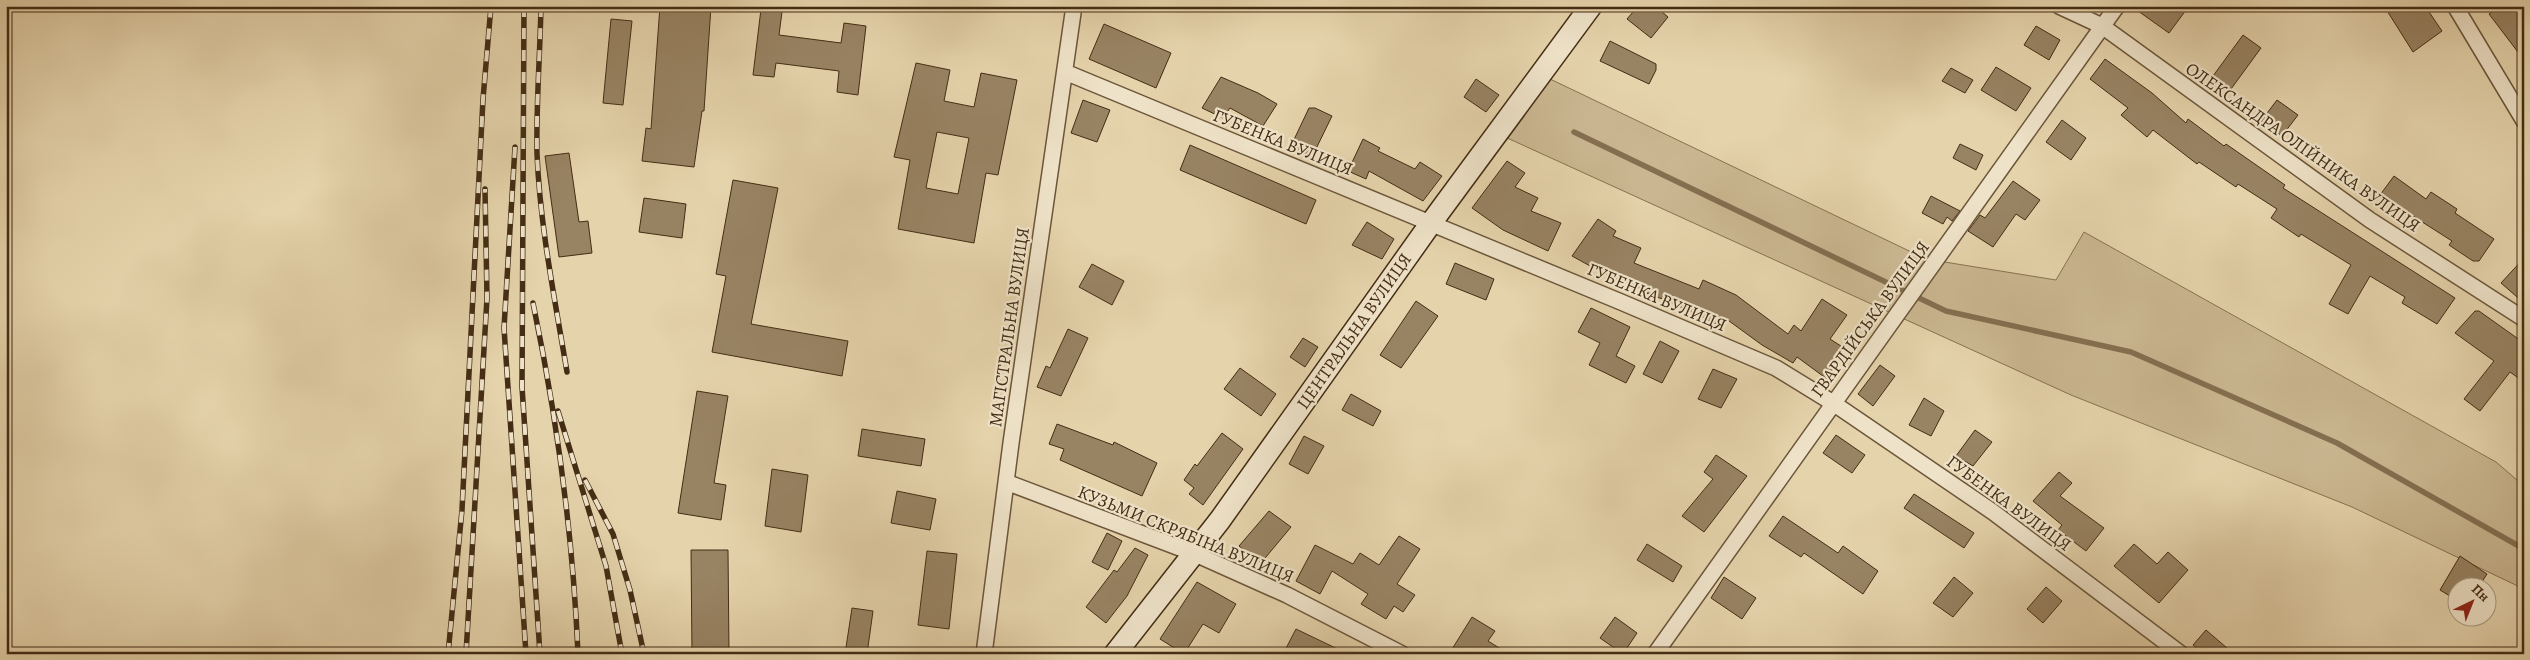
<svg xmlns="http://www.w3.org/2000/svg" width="2530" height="660" font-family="Alegreya,serif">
<rect width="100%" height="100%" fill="#e5d3ab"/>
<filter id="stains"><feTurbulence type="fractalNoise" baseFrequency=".004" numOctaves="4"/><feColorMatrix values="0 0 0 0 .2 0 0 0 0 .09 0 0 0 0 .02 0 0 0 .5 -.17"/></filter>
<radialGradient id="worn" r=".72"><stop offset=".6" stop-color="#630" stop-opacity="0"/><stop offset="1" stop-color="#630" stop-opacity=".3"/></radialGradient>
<path fill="#cab791" stroke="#877252" d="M 1548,78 L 1926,259 L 2056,280 L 2084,232 L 2496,462 L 2524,486 L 2524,589 L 2352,507 L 2071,395 L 1505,137 Z"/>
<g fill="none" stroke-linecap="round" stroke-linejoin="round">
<path stroke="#846f50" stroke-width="5.5" d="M 1574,132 L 1946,311 L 2131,352 L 2337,443 L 2524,549"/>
</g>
<path fill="#988363" stroke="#442d14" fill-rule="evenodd" d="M 660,6 L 711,6 L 704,111 L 702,111 L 694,167 L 642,161 L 646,128 L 651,129 Z
M 1638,6 L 1655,6 L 1668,17 L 1651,38 L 1627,19 Z
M 2131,6 L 2189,6 L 2169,33 Z
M 2384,6 L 2425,6 L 2442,31 L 2413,52 Z
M 2500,6 L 2524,6 L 2524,60 L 2489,14 Z
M 761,9 L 782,12 L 779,35 L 841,43 L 844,23 L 866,26 L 858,95 L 837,92 L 839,71 L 776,63 L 774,77 L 753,75 Z
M 611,19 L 632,21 L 623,105 L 603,103 Z
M 1104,24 L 1171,53 L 1156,88 L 1089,59 Z
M 2036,26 L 2060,40 L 2049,60 L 2024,45 Z
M 2243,35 L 2261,48 L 2231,89 L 2213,76 Z
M 1610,41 L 1656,64 L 1656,70 L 1649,84 L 1600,61 Z
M 2105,59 L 2152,93 L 2186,123 L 2188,119 L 2224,146 L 2226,144 L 2285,185 L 2283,188 L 2455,298 L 2437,324 L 2402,303 L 2405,297 L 2370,276 L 2348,314 L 2329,304 L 2351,265 L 2301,234 L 2299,237 L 2271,218 L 2277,209 L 2238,184 L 2236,187 L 2199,162 L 2197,164 L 2153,130 L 2147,137 L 2121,115 L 2128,108 L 2090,79 Z
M 916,63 L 950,70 L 944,101 L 974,107 L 981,73 L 1017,80 L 998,175 L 986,173 L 974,243 L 898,229 L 910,160 L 894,157 ZM 937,132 L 969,138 L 958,194 L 926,188 Z
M 1996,67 L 2031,88 L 2016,111 L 1981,90 Z
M 1951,68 L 1973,80 L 1965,93 L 1942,81 Z
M 1221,77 L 1258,93 L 1277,104 L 1263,126 L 1230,108 L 1223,118 L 1202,108 Z
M 1476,79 L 1499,95 L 1486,112 L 1464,97 Z
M 1083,100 L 1110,110 L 1097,142 L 1071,133 Z
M 2277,100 L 2298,115 L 2282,136 L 2261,121 Z
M 1309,108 L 1315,108 L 1332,116 L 1312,157 L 1290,148 Z
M 2062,120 L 2086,138 L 2071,160 L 2046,142 Z
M 1363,139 L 1380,148 L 1378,151 L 1415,169 L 1420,162 L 1442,176 L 1423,201 L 1369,171 L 1366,179 L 1348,171 Z
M 1960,144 L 1983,155 L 1976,170 L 1953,158 Z
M 1190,145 L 1316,200 L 1306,224 L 1180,170 Z
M 569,153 L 579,222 L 588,221 L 592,253 L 559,257 L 545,156 Z
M 1507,161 L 1525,173 L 1515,187 L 1538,198 L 1531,211 L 1561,223 L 1548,251 L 1503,230 L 1472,208 Z
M 2394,176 L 2426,199 L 2431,192 L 2457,209 L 2455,213 L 2494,239 L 2479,261 L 2473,261 L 2449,245 L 2452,241 L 2380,195 Z
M 733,180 L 778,188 L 751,324 L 848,341 L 842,376 L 712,352 L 726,276 L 716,274 Z
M 2013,181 L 2040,200 L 2025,220 L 2016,214 L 1993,247 L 1968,231 L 1980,215 L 1985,218 Z
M 1931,196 L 1960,211 L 1952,221 L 1947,217 L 1943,224 L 1922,213 Z
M 644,198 L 686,204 L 682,238 L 639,232 Z
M 1598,219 L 1616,231 L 1613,236 L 1641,248 L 1634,263 L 1699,289 L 1703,280 L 1736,295 L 1788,334 L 1794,325 L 1801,331 L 1822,299 L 1847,315 L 1830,339 L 1844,348 L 1827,379 L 1797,357 L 1793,363 L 1762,345 L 1725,318 L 1721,326 L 1668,301 L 1643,292 L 1644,290 L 1601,272 L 1572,256 Z
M 1367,222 L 1394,239 L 1382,259 L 1352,245 Z
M 2524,258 L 2524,303 L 2501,283 Z
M 1455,263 L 1494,279 L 1486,300 L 1446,284 Z
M 1092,264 L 1124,281 L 1112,305 L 1079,287 Z
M 1416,301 L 1438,316 L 1401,368 L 1380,355 Z
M 1591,308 L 1630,327 L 1616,356 L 1635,366 L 1626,383 L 1589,365 L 1600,343 L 1578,332 Z
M 2475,311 L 2479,311 L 2524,343 L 2524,382 L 2510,372 L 2480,411 L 2464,399 L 2494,361 L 2455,333 Z
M 1068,329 L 1088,338 L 1061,396 L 1037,387 L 1046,366 L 1050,368 Z
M 1303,338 L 1318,347 L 1305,367 L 1290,357 Z
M 1660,341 L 1679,351 L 1662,383 L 1643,374 Z
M 1880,365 L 1895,376 L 1873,406 L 1858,394 Z
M 1240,368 L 1276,394 L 1261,416 L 1224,389 Z
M 1713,369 L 1737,379 L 1721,408 L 1698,399 Z
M 697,391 L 728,396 L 714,483 L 726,485 L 721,520 L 678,513 Z
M 1351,394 L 1381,411 L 1373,426 L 1342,410 Z
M 1924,398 L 1944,411 L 1931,436 L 1909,425 Z
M 1057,424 L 1113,445 L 1114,442 L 1157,463 L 1142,496 L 1060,460 L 1064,449 L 1049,444 Z
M 862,429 L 925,439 L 921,466 L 858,456 Z
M 1975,430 L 1992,442 L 1973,466 L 1956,456 Z
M 1222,433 L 1243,449 L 1203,505 L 1189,494 L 1194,488 L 1184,480 L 1195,464 L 1197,466 Z
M 1836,435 L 1865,455 L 1852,473 L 1823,453 Z
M 1304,436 L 1324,446 L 1308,474 L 1289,464 Z
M 1716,455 L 1747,476 L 1704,532 L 1682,516 L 1713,479 L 1704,472 Z
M 772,469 L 808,475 L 801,532 L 765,526 Z
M 2059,472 L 2072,483 L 2060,496 L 2104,528 L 2086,551 L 2058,530 L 2062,525 L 2033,501 Z
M 897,491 L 936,499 L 930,530 L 891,523 Z
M 1914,494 L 1974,533 L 1964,548 L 1904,508 Z
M 1269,511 L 1291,527 L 1261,563 L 1239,546 Z
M 1783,516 L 1838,553 L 1843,546 L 1878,571 L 1863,594 L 1804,553 L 1801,557 L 1769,536 Z
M 1107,533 L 1122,541 L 1108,570 L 1092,562 Z
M 1399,536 L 1420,549 L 1397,584 L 1415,595 L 1403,612 L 1394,606 L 1386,619 L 1361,604 L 1368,594 L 1332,571 L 1320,594 L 1296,581 L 1315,545 L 1353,564 L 1360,553 L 1379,565 Z
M 1647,544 L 1682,566 L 1673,582 L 1637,560 Z
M 2134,544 L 2157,564 L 2168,552 L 2188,570 L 2159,603 L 2114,566 Z
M 1135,548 L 1148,555 L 1127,596 L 1106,623 L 1086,607 L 1114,570 L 1117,572 Z
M 691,550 L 728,550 L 729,654 L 692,654 Z
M 927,551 L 957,554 L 949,629 L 918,625 Z
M 2460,556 L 2487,574 L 2478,588 L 2458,588 L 2458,601 L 2440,590 Z
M 1724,577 L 1756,598 L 1742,619 L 1711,598 Z
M 1954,577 L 1973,593 L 1953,617 L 1933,603 Z
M 1197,582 L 1236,604 L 1219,633 L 1203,624 L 1184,654 L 1160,639 Z
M 2046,587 L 2062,601 L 2043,623 L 2027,609 Z
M 852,608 L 873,611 L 867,654 L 845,654 Z
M 1472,617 L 1495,631 L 1488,641 L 1509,654 L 1449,654 Z
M 1615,617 L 1637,633 L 1623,654 L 1600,638 Z
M 1296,629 L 1348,654 L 1283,654 Z
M 2206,630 L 2234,654 L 2204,654 L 2193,645 Z"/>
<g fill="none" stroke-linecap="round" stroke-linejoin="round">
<defs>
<path id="street" d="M 2059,6 L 2102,26 L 2370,220 L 2524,319
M 2455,6 L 2524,121
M 1065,72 L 1621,302 L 1776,368 L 1833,403 L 1993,512 L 2181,654
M 1006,482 L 1193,553 L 1287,595 L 1402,654
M 984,654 L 1011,443 L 1074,6
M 1655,654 L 2117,6"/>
<path id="secondary" d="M 1115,654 L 1220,520 L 1431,223 L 1591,6"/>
</defs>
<use href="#street" stroke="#6c563a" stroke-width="18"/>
<use href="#secondary" stroke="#442d14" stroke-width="24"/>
<use href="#street" stroke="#eee2c8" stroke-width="15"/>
<use href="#secondary" stroke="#eee2c8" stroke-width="21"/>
<defs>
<path id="rail" d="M 524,6 L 522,387 L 540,654
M 541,6 C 540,56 536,105 537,154 C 540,227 555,300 567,372
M 515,147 L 504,328 L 526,654
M 533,303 C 557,418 573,536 578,654
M 558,411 L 606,566 L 622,654
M 585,480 L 613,534 L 630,590 L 644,654
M 448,654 L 462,510 L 483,99 L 491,6
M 466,654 L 487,298 L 485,189"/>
</defs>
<use href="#rail" stroke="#442d14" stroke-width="5.5"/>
<use href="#rail" stroke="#eee2c8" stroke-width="4" stroke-dasharray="11" stroke-linecap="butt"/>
</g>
<g text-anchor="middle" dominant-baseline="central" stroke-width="4.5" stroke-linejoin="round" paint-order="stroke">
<g font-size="18" fill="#442d14" stroke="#eee2c8">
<text transform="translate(1283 142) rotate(22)">ГУБЕНКА ВУЛИЦЯ</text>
<text transform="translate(2303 147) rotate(35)">ОЛЕКСАНДРА ОЛІЙНИКА ВУЛИЦЯ</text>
<text transform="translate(1657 297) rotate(23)">ГУБЕНКА ВУЛИЦЯ</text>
<text transform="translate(1870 319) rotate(-54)">ГВАРДІЙСЬКА ВУЛИЦЯ</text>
<text transform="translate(1009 327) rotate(-82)">МАГІСТРАЛЬНА ВУЛИЦЯ</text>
<text transform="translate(1354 331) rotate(-55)">ЦЕНТРАЛЬНА ВУЛИЦЯ</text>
<text transform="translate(2009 503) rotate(36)">ГУБЕНКА ВУЛИЦЯ</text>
<text transform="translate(1186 534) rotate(22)">КУЗЬМИ СКРЯБІНА ВУЛИЦЯ</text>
</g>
</g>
<rect width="2530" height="660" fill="none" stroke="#e5d3ab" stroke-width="25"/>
<rect x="8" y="8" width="2515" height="645" fill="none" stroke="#442d14" stroke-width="2.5"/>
<rect x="12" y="12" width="2505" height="635" fill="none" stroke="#442d14"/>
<g transform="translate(2472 602) rotate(43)"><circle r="24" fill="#eee2c8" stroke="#aa9a80"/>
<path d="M0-4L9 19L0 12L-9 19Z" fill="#8f2418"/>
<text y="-8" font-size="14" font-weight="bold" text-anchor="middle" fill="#442d14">Пн</text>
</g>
<rect width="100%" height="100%" filter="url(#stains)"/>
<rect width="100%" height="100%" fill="url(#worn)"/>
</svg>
